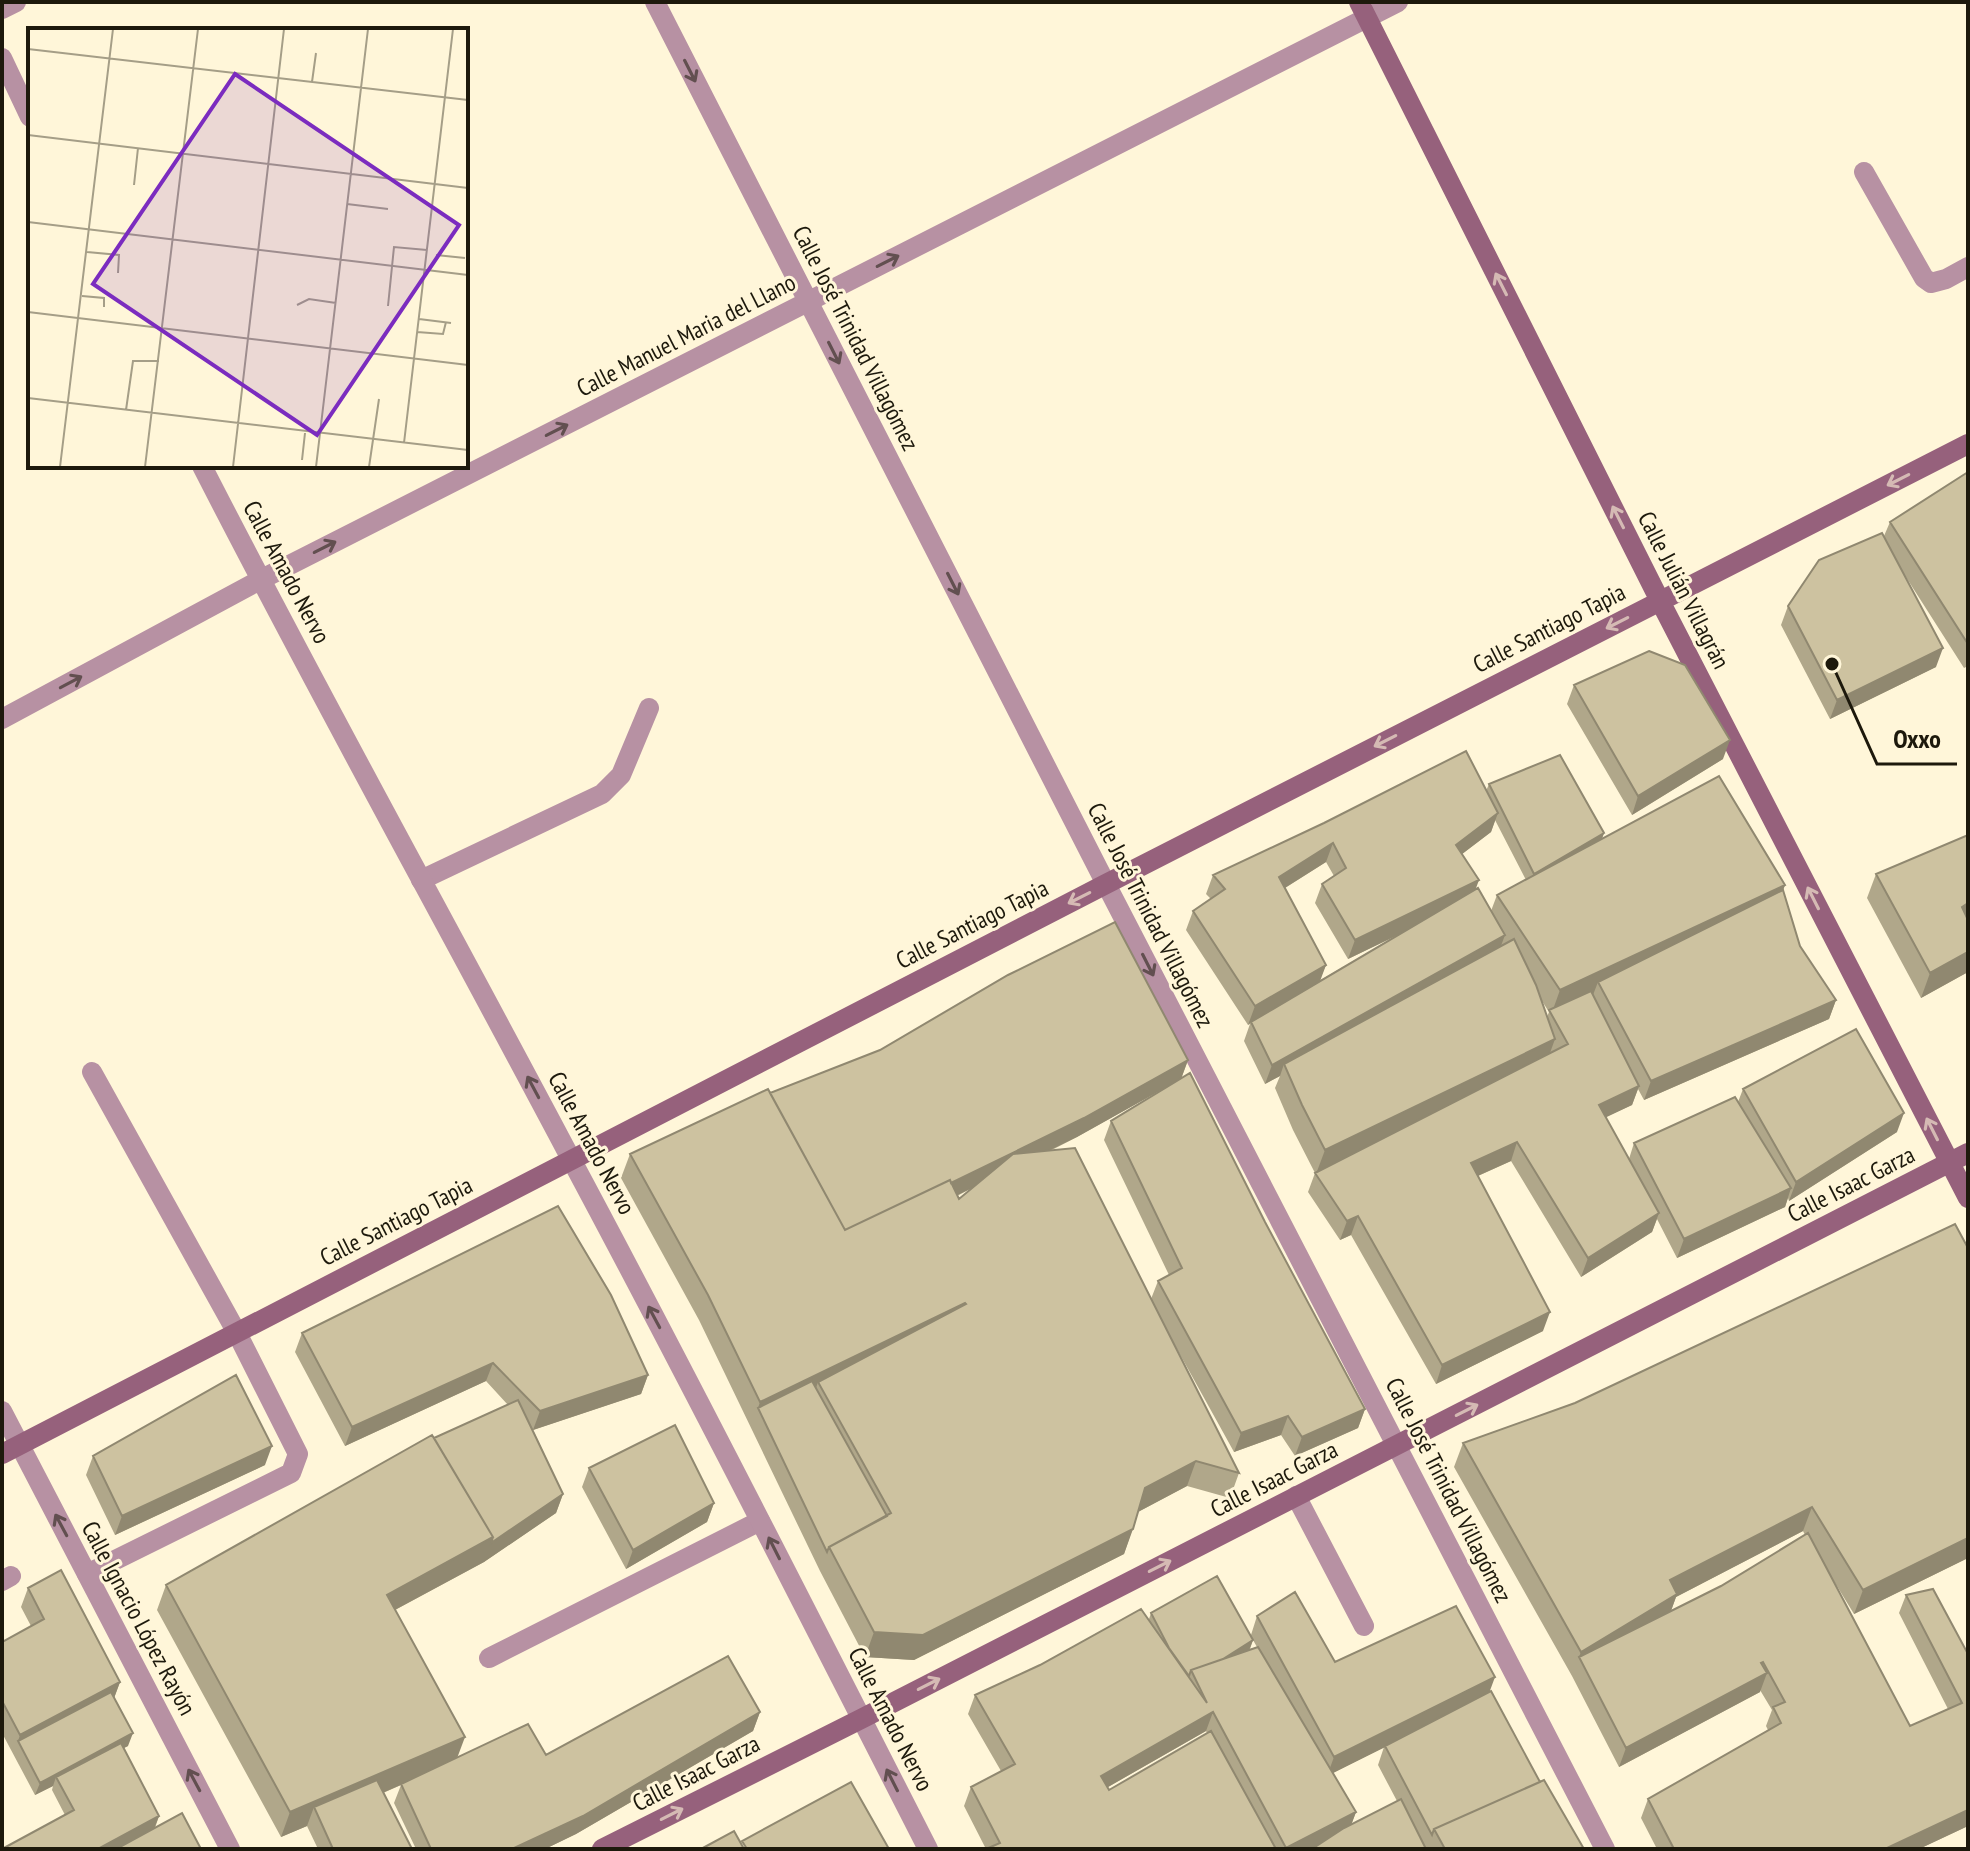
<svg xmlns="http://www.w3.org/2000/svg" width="1970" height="1851" font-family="'PT Sans Narrow',sans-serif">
<rect width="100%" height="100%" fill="#fff6d9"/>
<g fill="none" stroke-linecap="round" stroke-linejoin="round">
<path stroke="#b791a3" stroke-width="20" d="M 1864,172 L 1924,278 L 1931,283 L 1946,279 L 1968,267
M 421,880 L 602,794 L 621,775 L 649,708
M 1296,1496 L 1364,1626
M 87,1574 L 291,1473 L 298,1454 L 237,1333 L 92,1072
M 2,1581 L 11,1576
M 489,1658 L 760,1521"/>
<path stroke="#b791a3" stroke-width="20" d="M 655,2 L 1106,884 L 1605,1849
M 2,9 L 16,2
M 2,58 L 30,117
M 202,466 C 321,699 449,928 571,1159 C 693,1387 810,1618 928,1849
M 2,719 L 260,580 L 1398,2
M 2,1411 L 230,1849"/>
<path stroke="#96617c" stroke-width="20" d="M 1359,2 L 1660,601 L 1968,1198
M 2,1454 L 1106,884 L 1968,444
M 602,1849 L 861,1719 L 1968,1153"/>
</g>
<path fill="#b0a78a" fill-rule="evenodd" d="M 1968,472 L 1968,666 L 1964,668 L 1904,574 L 1936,667 L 1830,719 L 1781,625 L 1788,606 L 1884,536 L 1890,522 Z
M 1574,685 L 1723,759 L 1632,815 L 1567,704 Z
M 1489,784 L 1604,833 L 1602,839 L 1785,885 L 1783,890 L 1800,946 L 1836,1000 L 1829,1019 L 1644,1100 L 1638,1089 L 1632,1105 L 1605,1117 L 1629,1159 L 1634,1143 L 1738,1102 L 1743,1089 L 1897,1132 L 1789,1201 L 1788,1198 L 1785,1207 L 1677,1258 L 1657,1219 L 1652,1232 L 1581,1277 L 1511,1161 L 1478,1176 L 1543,1331 L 1436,1384 L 1351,1235 L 1340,1240 L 1308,1192 L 1315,1173 L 1293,1130 L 1275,1088 L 1280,1076 L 1265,1084 L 1244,1041 L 1250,1024 L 1248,1025 L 1186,930 L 1193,911 L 1211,899 L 1206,894 L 1213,875 L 1486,791 ZM 1495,820 L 1526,880 L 1497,895 L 1491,911 L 1476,889 L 1462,854 L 1491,832 ZM 1326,862 L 1334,876 L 1322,884 L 1315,903 L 1348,959 L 1400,934 L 1319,981 L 1326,965 L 1285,888 ZM 1542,1001 L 1549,1012 L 1547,1017 Z
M 1876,874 L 1968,972 L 1921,998 L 1867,898 Z
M 1188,1060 L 1181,1079 L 1265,1222 L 1365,1409 L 1358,1428 L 1295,1456 L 1281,1435 L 1234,1452 L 1167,1331 L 1239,1473 L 1230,1498 L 1187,1486 L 1138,1512 L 1124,1554 L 914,1660 L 865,1657 L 820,1571 L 699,1320 L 621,1178 L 630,1154 L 770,1093 ZM 1175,1082 L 1111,1121 L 1104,1140 L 1169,1275 L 1158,1281 L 1151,1299 L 1050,1151 L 1077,1137 ZM 972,1188 L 959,1199 L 957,1196 Z
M 1968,1248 L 1968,1558 L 1854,1614 L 1832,1578 L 1910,1726 L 1948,1709 L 1899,1613 L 1906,1595 L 1968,1654 L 1968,1826 L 1919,1849 L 1657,1849 L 1641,1818 L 1648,1799 L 1768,1730 L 1766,1726 L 1772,1710 L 1760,1690 L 1760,1692 L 1619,1767 L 1572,1676 L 1454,1467 L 1463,1443 L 1575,1403 ZM 1803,1531 L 1805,1535 L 1721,1586 L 1671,1611 L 1676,1597 Z
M 302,1333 L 648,1375 L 641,1394 L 533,1430 L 563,1494 L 556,1513 L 484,1562 L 395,1610 L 457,1757 L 546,1755 L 760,1712 L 753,1731 L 576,1834 L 545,1849 L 416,1849 L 394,1803 L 401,1785 L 383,1793 L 412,1849 L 318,1849 L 307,1826 L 281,1837 L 157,1610 L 166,1585 L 434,1438 L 508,1405 L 486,1381 L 345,1446 L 295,1352 Z
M 93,1456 L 265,1465 L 115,1535 L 86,1475 Z
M 589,1468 L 714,1503 L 707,1522 L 626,1569 L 582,1487 Z
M 28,1588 L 120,1682 L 114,1698 L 128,1746 L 123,1748 L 159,1816 L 155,1828 L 201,1849 L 65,1815 L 52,1790 L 53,1786 L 35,1795 L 2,1733 L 2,1642 L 31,1626 L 21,1607 Z
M 1151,1613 L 1251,1635 L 1257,1616 L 1335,1662 L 1489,1692 L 1540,1782 L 1584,1849 L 986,1849 L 964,1806 L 971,1787 L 1001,1771 L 968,1714 L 975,1695 L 1149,1619 ZM 1253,1640 L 1257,1647 L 1250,1649 ZM 1206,1731 L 1207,1733 L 1109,1790 L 1108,1787 ZM 1384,1747 L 1378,1765 L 1397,1801 L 1351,1825 L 1356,1812 L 1333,1773 Z"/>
<path fill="#908870" d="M 1943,648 L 1936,667 L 1830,719 L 1837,700 Z
M 1730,740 L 1723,759 L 1632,815 L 1638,796 Z
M 1498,813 L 1491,832 L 1449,864 L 1456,845 Z
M 1604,833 L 1599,846 L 1529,887 L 1534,874 Z
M 1333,843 L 1326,862 L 1272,896 L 1279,877 Z
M 1479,880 L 1472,899 L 1348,959 L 1355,940 Z
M 1785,885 L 1776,909 L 1598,982 L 1593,995 L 1551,1015 L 1560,990 Z
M 1968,903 L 1968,921 L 1962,907 Z
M 1505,935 L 1498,954 L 1284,1064 L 1280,1076 L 1265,1084 L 1272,1065 Z
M 1968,952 L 1968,972 L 1921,998 L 1930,973 Z
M 1326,965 L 1319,984 L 1251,1022 L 1248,1025 L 1255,1006 Z
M 1836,1000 L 1829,1019 L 1644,1100 L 1651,1081 Z
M 1555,1039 L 1546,1064 L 1316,1174 L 1325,1150 Z
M 1188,1060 L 1181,1079 L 1077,1137 L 836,1254 L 843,1235 Z
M 1639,1086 L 1632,1105 L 1592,1124 L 1599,1105 Z
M 1904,1113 L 1897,1132 L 1789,1201 L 1796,1182 Z
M 1517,1142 L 1511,1161 L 1464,1182 L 1471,1163 Z
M 1791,1188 L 1785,1207 L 1677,1258 L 1684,1239 Z
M 1659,1213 L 1652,1232 L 1581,1277 L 1588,1258 Z
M 1358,1216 L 1351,1235 L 1340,1240 L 1347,1221 Z
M 965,1303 L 956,1328 L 818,1382 L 813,1397 L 758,1408 L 760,1402 Z
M 1550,1312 L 1543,1331 L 1436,1384 L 1442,1365 Z
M 493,1363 L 486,1381 L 345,1446 L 352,1427 Z
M 648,1375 L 641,1394 L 533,1430 L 540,1411 Z
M 1365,1409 L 1358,1428 L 1295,1456 L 1302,1437 Z
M 1288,1416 L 1281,1435 L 1234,1452 L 1241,1433 Z
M 272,1446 L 265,1465 L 115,1535 L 122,1516 Z
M 1196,1461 L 1187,1486 L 1136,1513 L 1145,1488 Z
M 563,1494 L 556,1513 L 484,1562 L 378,1619 L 387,1595 Z
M 714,1503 L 707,1522 L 626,1569 L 633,1550 Z
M 1812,1507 L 1803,1531 L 1676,1597 L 1668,1619 L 1579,1657 L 1581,1652 L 1670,1580 Z
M 1133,1529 L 1124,1554 L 914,1660 L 865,1657 L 874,1632 Z
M 1968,1538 L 1968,1558 L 1854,1614 L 1863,1590 Z
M 1253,1640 L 1248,1653 L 1204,1671 Z
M 1763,1662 L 1757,1678 L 1767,1673 L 1760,1692 L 1619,1767 L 1626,1748 Z
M 1495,1677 L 1488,1696 L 1327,1776 L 1334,1757 Z
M 120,1682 L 113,1701 L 18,1741 L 20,1735 Z
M 760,1712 L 753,1731 L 576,1834 L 545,1849 L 512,1849 Z
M 1213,1712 L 1206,1731 L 1094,1795 L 1101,1776 Z
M 133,1733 L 128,1746 L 59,1782 L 56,1777 L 53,1786 L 35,1795 L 40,1783 Z
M 465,1737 L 456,1761 L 320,1820 L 314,1807 L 307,1826 L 281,1837 L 290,1812 Z
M 1968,1810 L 1968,1826 L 1951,1834 L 1919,1849 L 1885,1849 Z
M 1356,1812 L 1349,1831 L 1314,1849 L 1285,1849 Z
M 159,1816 L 154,1829 L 117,1849 L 98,1849 Z"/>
<path fill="#cdc2a0" stroke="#908870" stroke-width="2" d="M 1968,472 L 1968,644 L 1890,522 Z
M 1882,533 L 1943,648 L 1837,700 L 1788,606 L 1819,560 Z
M 1649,651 L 1685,665 L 1730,740 L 1638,796 L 1574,685 Z
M 1466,751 L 1498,813 L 1456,845 L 1479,880 L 1355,940 L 1322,884 L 1346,868 L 1333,843 L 1279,877 L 1326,965 L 1255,1006 L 1193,911 L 1225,889 L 1213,875 L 1324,823 Z
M 1560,755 L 1604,833 L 1534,874 L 1489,784 Z
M 1719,776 L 1785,885 L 1560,990 L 1497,895 Z
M 1968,835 L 1968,903 L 1962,907 L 1968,920 L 1968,952 L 1930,973 L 1876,874 Z
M 1478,888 L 1505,935 L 1272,1065 L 1251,1022 Z
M 1783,890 L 1800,946 L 1836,1000 L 1651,1081 L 1598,982 Z
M 1115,922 L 1188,1060 L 1084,1118 L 951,1183 L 950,1180 L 845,1230 L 770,1093 L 880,1050 L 1008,975 Z
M 1514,939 L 1536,985 L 1555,1039 L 1325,1150 L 1302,1105 L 1284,1064 Z
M 1591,991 L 1639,1086 L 1599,1105 L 1659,1213 L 1588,1258 L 1517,1142 L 1471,1163 L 1550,1312 L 1442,1365 L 1358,1216 L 1347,1221 L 1315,1173 L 1568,1044 L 1549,1010 Z
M 1856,1029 L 1904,1113 L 1796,1182 L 1743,1089 Z
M 1190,1073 L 1265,1222 L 1365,1409 L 1302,1437 L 1288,1416 L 1241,1433 L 1158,1281 L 1182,1268 L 1111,1121 Z
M 768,1089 L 845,1230 L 950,1180 L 959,1199 L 1013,1154 L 1075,1148 L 1239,1473 L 1196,1461 L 1145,1488 L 1133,1529 L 923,1635 L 874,1632 L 829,1547 L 891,1513 L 818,1382 L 966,1304 L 965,1303 L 760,1402 L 708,1295 L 630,1154 Z
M 1735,1097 L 1791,1188 L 1684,1239 L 1634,1143 Z
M 558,1206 L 611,1295 L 648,1375 L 540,1411 L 493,1363 L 352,1427 L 302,1333 Z
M 1955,1224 L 1968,1248 L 1968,1538 L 1863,1590 L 1812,1507 L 1670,1580 L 1677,1594 L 1581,1652 L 1463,1443 L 1575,1403 Z
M 236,1375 L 272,1446 L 122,1516 L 93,1456 Z
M 812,1381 L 887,1516 L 829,1547 L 827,1552 L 758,1408 Z
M 518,1400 L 563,1494 L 491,1543 L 493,1537 L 434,1438 Z
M 675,1425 L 714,1503 L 633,1550 L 589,1468 Z
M 432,1435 L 493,1537 L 387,1595 L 465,1737 L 290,1812 L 166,1585 Z
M 1808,1533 L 1910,1726 L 1962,1703 L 1906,1595 L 1933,1589 L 1968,1654 L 1968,1810 L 1885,1849 L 1674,1849 L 1648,1799 L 1781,1723 L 1773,1707 L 1785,1702 L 1763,1662 L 1761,1663 L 1767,1673 L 1626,1748 L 1579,1657 L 1721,1586 Z
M 61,1570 L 120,1682 L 20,1735 L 2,1701 L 2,1642 L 44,1619 L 28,1588 Z
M 1217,1576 L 1253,1640 L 1223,1659 L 1191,1670 L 1189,1676 L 1169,1648 L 1151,1613 Z
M 1295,1592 L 1335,1662 L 1456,1606 L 1495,1677 L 1334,1757 L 1257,1616 Z
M 1141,1609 L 1207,1703 L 1191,1670 L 1258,1647 L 1356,1812 L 1286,1848 L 1213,1712 L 1101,1776 L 1109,1790 L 1211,1731 L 1276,1849 L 986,1849 L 1000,1843 L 971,1787 L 1015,1764 L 975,1695 L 1040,1665 Z
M 728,1656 L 760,1712 L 583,1816 L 512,1849 L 431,1849 L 401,1784 L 528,1724 L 546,1755 Z
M 1491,1691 L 1540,1782 L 1434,1829 L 1432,1835 L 1385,1746 Z
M 111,1692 L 133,1733 L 40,1783 L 18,1741 Z
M 121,1743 L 159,1816 L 98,1849 L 2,1849 L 74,1810 L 56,1777 Z
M 377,1780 L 412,1849 L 333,1849 L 314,1807 Z
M 1544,1780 L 1584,1849 L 1445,1849 L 1434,1829 Z
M 851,1782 L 889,1849 L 747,1849 L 742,1841 Z
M 1401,1799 L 1426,1849 L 1312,1849 L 1344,1828 Z
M 182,1813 L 201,1849 L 116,1849 Z
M 734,1831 L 744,1849 L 701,1849 Z"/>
<defs><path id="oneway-shaft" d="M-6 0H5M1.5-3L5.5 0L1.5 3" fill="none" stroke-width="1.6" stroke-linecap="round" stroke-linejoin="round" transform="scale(2)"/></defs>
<g stroke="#624f50">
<use href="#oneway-shaft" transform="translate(690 71) rotate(63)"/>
<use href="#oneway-shaft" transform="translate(888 261) rotate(-27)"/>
<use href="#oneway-shaft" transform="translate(834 353) rotate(63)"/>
<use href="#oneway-shaft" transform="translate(557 430) rotate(-27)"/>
<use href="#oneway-shaft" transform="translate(325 547) rotate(-27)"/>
<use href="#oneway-shaft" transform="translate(953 584) rotate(63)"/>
<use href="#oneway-shaft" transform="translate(71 682) rotate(-28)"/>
<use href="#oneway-shaft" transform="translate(1148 965) rotate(63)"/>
<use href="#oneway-shaft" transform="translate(533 1087) rotate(-118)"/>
<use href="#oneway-shaft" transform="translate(654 1317) rotate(-118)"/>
<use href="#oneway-shaft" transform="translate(61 1525) rotate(-118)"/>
<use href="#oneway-shaft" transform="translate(774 1548) rotate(-117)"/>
<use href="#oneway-shaft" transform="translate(194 1780) rotate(-118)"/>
<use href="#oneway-shaft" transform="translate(892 1780) rotate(-117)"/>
</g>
<g stroke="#d5bab4">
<use href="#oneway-shaft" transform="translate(1501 284) rotate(-117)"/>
<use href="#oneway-shaft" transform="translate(1898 480) rotate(153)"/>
<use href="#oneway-shaft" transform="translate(1618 517) rotate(-117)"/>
<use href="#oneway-shaft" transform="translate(1617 623) rotate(153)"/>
<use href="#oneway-shaft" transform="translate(1385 741) rotate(153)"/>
<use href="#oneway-shaft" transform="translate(1079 898) rotate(153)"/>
<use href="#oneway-shaft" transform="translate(1813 898) rotate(-117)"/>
<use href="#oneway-shaft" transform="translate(1932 1129) rotate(-117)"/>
<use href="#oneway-shaft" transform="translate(1467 1410) rotate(-27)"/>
<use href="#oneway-shaft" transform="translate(1160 1566) rotate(-27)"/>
<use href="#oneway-shaft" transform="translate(929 1684) rotate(-27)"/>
<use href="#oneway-shaft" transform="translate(672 1814) rotate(-27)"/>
</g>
<g text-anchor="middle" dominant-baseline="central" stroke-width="6" stroke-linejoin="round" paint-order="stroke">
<g font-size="24" fill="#1d190c" stroke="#fff6d9">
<text transform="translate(686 335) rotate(-27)">Calle Manuel Maria del Llano</text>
<text transform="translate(856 338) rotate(63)">Calle José Trinidad Villagómez</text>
<text transform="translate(287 572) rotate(62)">Calle Amado Nervo</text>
<text transform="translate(1684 590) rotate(63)">Calle Julián Villagrán</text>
<text transform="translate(1549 628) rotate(-27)">Calle Santiago Tapia</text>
<text transform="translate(1151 915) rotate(63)">Calle José Trinidad Villagómez</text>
<text transform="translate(972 924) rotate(-27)">Calle Santiago Tapia</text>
<text transform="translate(592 1143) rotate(62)">Calle Amado Nervo</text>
<text transform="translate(1851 1184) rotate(-27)">Calle Isaac Garza</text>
<text transform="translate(396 1221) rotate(-27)">Calle Santiago Tapia</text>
<text transform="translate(1274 1479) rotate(-27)">Calle Isaac Garza</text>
<text transform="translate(1449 1490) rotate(63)">Calle José Trinidad Villagómez</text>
<text transform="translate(139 1618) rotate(62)">Calle Ignacio López Rayón</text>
<text transform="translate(891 1719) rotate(63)">Calle Amado Nervo</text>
<text transform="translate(696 1773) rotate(-27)">Calle Isaac Garza</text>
</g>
</g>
<g transform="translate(28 28)">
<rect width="440" height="440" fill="#fff6d9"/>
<path fill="none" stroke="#a59e87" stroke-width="2" d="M 0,21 L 440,72M 284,54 L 288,25M 0,107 L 440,160M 106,157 L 110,120M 319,176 L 360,181M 0,194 L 440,247M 59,224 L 91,227 L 90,245M 408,227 L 437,230M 54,268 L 76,270 L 76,279M 269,277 L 281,271 L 308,275M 360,278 L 366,219 L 399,222M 0,284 L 440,337M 391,291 L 423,295M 389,304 L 415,306 L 418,294M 0,370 L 440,422M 98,382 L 105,333 L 131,333M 376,415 L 425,1M 274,432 L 277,405M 32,439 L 85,1M 117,439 L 170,1M 205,439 L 256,1M 288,439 L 340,1M 341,439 L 351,371"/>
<path fill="#7b2cbf" fill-opacity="0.15" stroke="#7b2cbf" stroke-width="4" d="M 207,46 L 431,197 L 289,407 L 65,256 Z"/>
<rect width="440" height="440" fill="none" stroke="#1d190c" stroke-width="4"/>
</g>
<path fill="none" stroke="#1d190c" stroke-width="3" d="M1832 664L1877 764H1957"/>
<circle fill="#1d190c" stroke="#fff6d9" stroke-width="3" cx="1832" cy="664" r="8"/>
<g font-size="26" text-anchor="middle" font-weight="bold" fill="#1d190c" stroke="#fff6d9" stroke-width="6" stroke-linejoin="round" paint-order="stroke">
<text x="1917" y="748">Oxxo</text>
</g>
<rect width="1970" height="1851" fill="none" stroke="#1d190c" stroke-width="8"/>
</svg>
